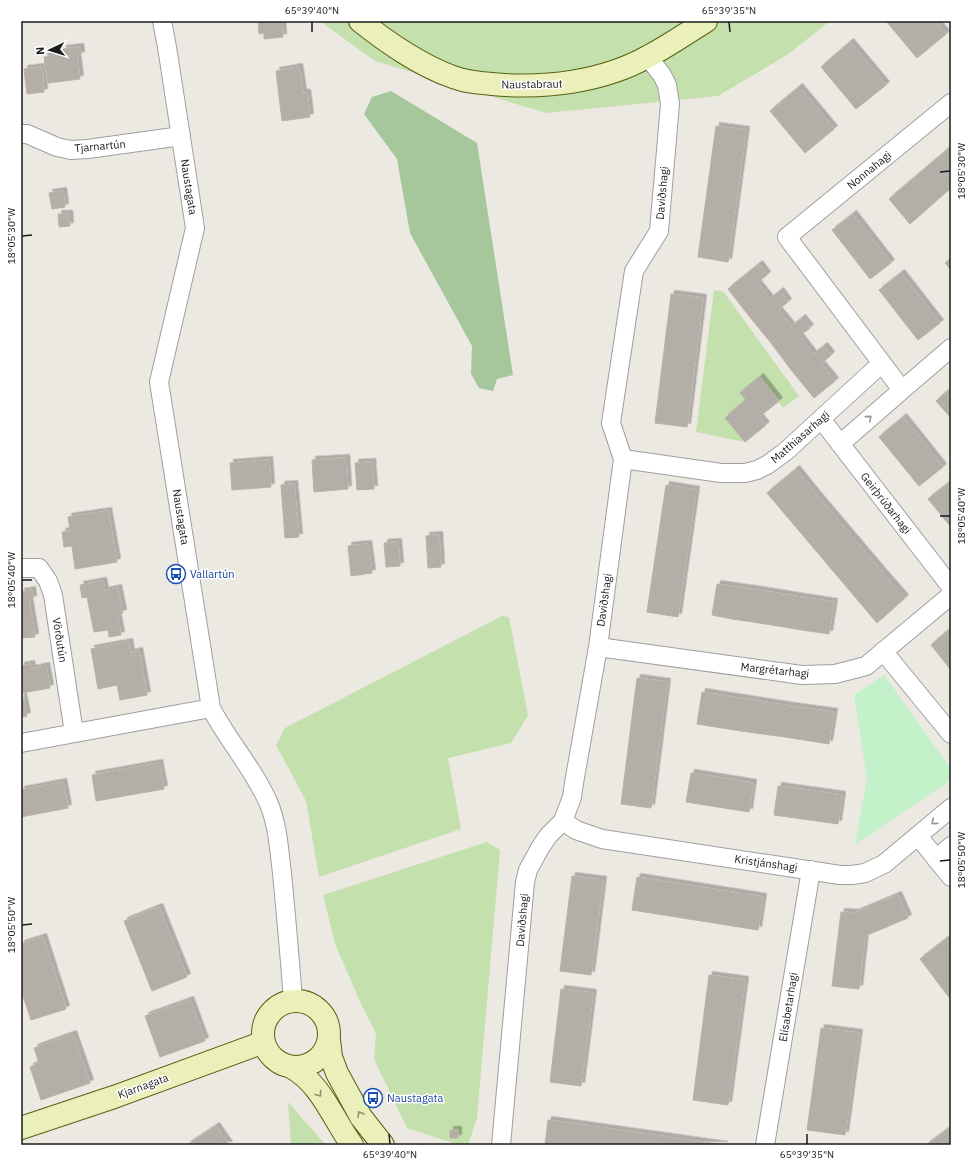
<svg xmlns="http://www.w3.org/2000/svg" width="972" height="1166" font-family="'IBM Plex Sans',sans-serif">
<defs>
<filter id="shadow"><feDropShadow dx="3.5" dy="-3.5" stdDeviation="0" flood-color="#0004"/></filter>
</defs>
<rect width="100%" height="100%" fill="#ebe9e2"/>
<path fill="#c4e0ad" d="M 320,21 L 830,21 L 787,55 L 718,96 L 546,113 L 375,61 Z
M 714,290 L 723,291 L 799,396 L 783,408 L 760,378 L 741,393 L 746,400 L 725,417 L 745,442 L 696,432 Z
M 502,616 L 509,617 L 528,715 L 511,743 L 448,758 L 461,829 L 319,877 L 306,801 L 276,745 L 285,728 Z
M 487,842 L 500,850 L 477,1118 L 468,1145 L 459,1145 L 407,1128 L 374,1059 L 376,1033 L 362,1006 L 335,944 L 323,895 Z
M 288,1102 L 324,1143 L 324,1145 L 291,1145 Z"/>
<path fill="#a6c69b" d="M 391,91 L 477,143 L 513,375 L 497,379 L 493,391 L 479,388 L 471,374 L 472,346 L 410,233 L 397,159 L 364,114 L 372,97 Z"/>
<path fill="#c3f1c9" d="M 884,675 L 951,769 L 951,780 L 855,845 L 867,778 L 854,695 Z"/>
<path fill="#b4aea8" stroke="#bbb0a6" filter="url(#shadow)" d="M 258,21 L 282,21 L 283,37 L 264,39 L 264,33 L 259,34 Z
M 886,21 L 935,21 L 946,34 L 917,58 Z
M 850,42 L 886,85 L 856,109 L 821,67 Z
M 80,47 L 81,55 L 77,56 L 80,79 L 48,83 L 44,57 L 64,54 L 63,49 Z
M 42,67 L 44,92 L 27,94 L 24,69 Z
M 299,67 L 303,93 L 307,93 L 310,117 L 282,121 L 276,71 Z
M 799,87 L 834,129 L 805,153 L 770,111 Z
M 716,126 L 746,130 L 728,262 L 698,257 Z
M 951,146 L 951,166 L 941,155 Z
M 941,155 L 951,166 L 951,188 L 936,201 L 915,177 Z
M 915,177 L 936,201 L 910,224 L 889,199 Z
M 63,191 L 65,207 L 52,209 L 49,193 Z
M 58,214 L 69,214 L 70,226 L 59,227 Z
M 853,214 L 891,263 L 870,279 L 832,230 Z
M 951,258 L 951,270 L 945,263 Z
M 759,264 L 767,275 L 757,283 L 770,299 L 749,316 L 728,289 Z
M 901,273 L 940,323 L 918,340 L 879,290 Z
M 780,291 L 788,302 L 778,310 L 792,327 L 771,343 L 749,316 Z
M 671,294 L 703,298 L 687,427 L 655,423 Z
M 802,318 L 810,328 L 799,336 L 813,354 L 792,371 L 771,343 Z
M 824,346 L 831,355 L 821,364 L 835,381 L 814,398 L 792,371 Z
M 760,377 L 779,401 L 759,417 L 766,425 L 745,442 L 725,418 L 746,400 L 740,393 Z
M 951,388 L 951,418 L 936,401 Z
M 903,417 L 943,467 L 919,486 L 879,437 Z
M 346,458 L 348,489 L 314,492 L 312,460 Z
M 269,460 L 271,487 L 232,490 L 230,463 Z
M 372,462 L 374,489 L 357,490 L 355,463 Z
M 796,469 L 817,495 L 789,519 L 767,493 Z
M 951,481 L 951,527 L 928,499 Z
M 294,484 L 299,537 L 285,538 L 281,485 Z
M 666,485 L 696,490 L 678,617 L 647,612 Z
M 817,495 L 839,521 L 811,545 L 789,519 Z
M 108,511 L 117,562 L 75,569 L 72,546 L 64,547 L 62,532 L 70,531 L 68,517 Z
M 839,521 L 861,547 L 833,571 L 811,545 Z
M 439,535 L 441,567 L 428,568 L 426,536 Z
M 398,542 L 400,566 L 386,567 L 384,543 Z
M 368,544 L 372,573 L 351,576 L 348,546 Z
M 861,547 L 883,573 L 855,597 L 833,571 Z
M 883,573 L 905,598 L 877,623 L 855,597 Z
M 103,581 L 105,591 L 118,588 L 123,613 L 117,614 L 121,635 L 109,637 L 108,630 L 94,632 L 87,597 L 82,598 L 80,585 Z
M 717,584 L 737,587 L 732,619 L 712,615 Z
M 737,587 L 758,590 L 753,622 L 732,619 Z
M 32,590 L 33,599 L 29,600 L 35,637 L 21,638 L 21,592 Z
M 758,590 L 783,594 L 778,626 L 753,622 Z
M 783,594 L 807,598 L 802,630 L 778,626 Z
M 807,598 L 834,602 L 829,634 L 802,630 Z
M 951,628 L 951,670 L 931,645 Z
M 129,642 L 131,653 L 139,651 L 147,695 L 120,700 L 117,685 L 98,689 L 91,649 Z
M 31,664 L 32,669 L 46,666 L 50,688 L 22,693 L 27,716 L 21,717 L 21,666 Z
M 637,678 L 667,682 L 651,808 L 621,804 Z
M 702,692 L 746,699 L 741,731 L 697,724 Z
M 746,699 L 790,706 L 785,737 L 741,731 Z
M 790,706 L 834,712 L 829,744 L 785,737 Z
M 159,763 L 164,789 L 96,801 L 92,775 Z
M 691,773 L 753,783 L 749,812 L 686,802 Z
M 63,782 L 68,808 L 21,817 L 21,790 Z
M 778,786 L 842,795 L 838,824 L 774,815 Z
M 572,876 L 603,880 L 591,975 L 560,971 Z
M 637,877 L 763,897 L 758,930 L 632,910 Z
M 898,895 L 908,918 L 865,936 L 859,989 L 832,986 L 841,912 L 855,913 Z
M 159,907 L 187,977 L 152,991 L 124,921 Z
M 43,937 L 66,1009 L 31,1020 L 21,990 L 21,944 Z
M 946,939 L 951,946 L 951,1000 L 920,959 Z
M 709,975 L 745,980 L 728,1105 L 693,1100 Z
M 561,989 L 593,993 L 581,1086 L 550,1082 Z
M 190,1000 L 205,1041 L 160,1057 L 145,1016 Z
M 821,1028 L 859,1033 L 845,1135 L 807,1130 Z
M 73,1034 L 90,1083 L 41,1100 L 30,1067 L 39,1063 L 34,1048 Z
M 548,1120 L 724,1145 L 545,1145 Z
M 216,1126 L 229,1145 L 187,1145 Z
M 951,1127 L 951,1145 L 926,1145 Z
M 450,1130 L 458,1130 L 458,1138 L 450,1138 Z"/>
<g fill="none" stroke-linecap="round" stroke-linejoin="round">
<defs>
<path id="street" d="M 162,21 L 167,47 L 195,228 L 159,382 L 211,708 C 228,741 254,769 269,804 C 278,826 279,850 282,873 C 286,916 290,958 293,1001
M 951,103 L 787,237 L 902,390 L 951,348
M 21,134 L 27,134 L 57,147 L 71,150 L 88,149 L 181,136
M 821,419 L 951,587
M 840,444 L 902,390
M 623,459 L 721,473 L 745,473 L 757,470 L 767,465 L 785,452 L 882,363
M 21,568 L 39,568 L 48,581 L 53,595 L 74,733
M 598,647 L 802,675 L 835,674 L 866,666 L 951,595
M 883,651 L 951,734
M 21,743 L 211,708
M 563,821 L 576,830 L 602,839 L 840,875 L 852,875 L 865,873 L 884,864 L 951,808
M 918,836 L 951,877
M 936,859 L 951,846
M 501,1145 L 525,882 L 528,870 L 540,848 L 548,836 L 563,821 L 572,797 L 574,783 L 598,647 L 623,459 L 611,423 L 634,271 L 659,231 L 670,104 L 667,85 L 662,75 L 648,57
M 765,1145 L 811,870"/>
<path id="secondary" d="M 360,21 C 388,43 419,65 453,77 C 466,82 479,83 492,84 C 544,89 603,82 649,56 C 668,46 687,33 706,21
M263 1034a33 33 0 1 1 66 0a33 33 0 1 1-66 0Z
M 329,1040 L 331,1057 L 337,1073 L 361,1117 L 383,1145
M 291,1067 C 321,1083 333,1119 352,1145
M 21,1128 L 114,1097 L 264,1042"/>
</defs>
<use href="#street" stroke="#9f9f9f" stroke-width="20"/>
<use href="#secondary" stroke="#566311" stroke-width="24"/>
<use href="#street" stroke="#fff" stroke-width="18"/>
<use href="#secondary" stroke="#ebf0bb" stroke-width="22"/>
</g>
<defs><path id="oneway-chevron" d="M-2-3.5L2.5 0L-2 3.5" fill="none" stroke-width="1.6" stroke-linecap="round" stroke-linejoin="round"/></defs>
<g stroke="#989898">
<use href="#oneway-chevron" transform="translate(869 418) rotate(-41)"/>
<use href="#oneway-chevron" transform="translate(934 822) rotate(140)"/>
</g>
<g stroke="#8d9073">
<use href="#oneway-chevron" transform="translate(319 1094) rotate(54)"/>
<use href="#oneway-chevron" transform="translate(360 1114) rotate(-121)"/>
</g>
<path fill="none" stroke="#1b1b1b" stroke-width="1.5" d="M 312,22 L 312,32M 729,22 L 730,32M 940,172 L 950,171M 22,236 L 32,235M 940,516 L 950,516M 22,580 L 32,580M 940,861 L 950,860M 22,925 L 32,924M 389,1134 L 390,1144M 807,1134 L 807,1144"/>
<defs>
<symbol id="bus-ring" viewBox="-11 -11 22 22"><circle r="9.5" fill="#fff" stroke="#1a4fb4" stroke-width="1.5"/><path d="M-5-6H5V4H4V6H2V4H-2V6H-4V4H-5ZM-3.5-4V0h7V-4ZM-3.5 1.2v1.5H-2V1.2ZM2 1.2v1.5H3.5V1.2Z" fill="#1a4fb4"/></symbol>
</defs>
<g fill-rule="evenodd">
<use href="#bus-ring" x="165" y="563" width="22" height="22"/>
<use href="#bus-ring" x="362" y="1087" width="22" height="22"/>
</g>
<g text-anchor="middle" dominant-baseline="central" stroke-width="3" stroke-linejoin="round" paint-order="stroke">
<g font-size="11" fill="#1b1b1b" stroke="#fff">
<text transform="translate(532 84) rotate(-1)">Naustabraut</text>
<text transform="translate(100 146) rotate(-5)">Tjarnartún</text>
<text transform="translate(869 170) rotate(-39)">Nonnahagi</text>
<text transform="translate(189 187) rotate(81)">Naustagata</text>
<text transform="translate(662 193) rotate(-85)">Daviðshagi</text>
<text transform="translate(800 437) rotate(-41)">Matthiasarhagi</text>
<text transform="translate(886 503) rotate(52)">Geirþrúðarhagi</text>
<text transform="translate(181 517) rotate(81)">Naustagata</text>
<text transform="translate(604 600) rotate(-82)">Daviðshagi</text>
<text transform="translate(60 640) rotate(81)">Vörðutún</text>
<text transform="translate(775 670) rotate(6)">Margrétarhagi</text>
<text transform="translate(766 863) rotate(8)">Kristjánshagi</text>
<text transform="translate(522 920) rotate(-85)">Daviðshagi</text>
<text transform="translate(788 1007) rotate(-81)">Elísabetarhagi</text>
<text transform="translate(143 1086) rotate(-20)">Kjarnagata</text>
</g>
<g font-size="11" fill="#164399" stroke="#fff" text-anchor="start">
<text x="190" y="574">Vallartún</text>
<text x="387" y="1098">Naustagata</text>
</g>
</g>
<rect width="972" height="1166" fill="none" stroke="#ffffff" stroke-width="44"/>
<g transform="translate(50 50) rotate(266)" stroke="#ffffff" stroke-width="3" paint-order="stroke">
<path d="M0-3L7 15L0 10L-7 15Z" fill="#1b1b1b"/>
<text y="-6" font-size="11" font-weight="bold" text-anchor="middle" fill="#1b1b1b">N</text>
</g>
<rect x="22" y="22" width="928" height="1122" fill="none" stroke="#1b1b1b" stroke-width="1.5"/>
<g font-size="10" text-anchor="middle" fill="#1b1b1b">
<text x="312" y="14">65°39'40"N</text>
<text x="729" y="14">65°39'35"N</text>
<text transform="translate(961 171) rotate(-90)" y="4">18°05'30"W</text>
<text transform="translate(11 236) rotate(-90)" y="4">18°05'30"W</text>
<text transform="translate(961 516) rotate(-90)" y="4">18°05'40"W</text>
<text transform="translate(11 580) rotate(-90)" y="4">18°05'40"W</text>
<text transform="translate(961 860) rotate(-90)" y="4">18°05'50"W</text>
<text transform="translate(11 925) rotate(-90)" y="4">18°05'50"W</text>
<text x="390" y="1158">65°39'40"N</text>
<text x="807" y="1158">65°39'35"N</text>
</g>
</svg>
